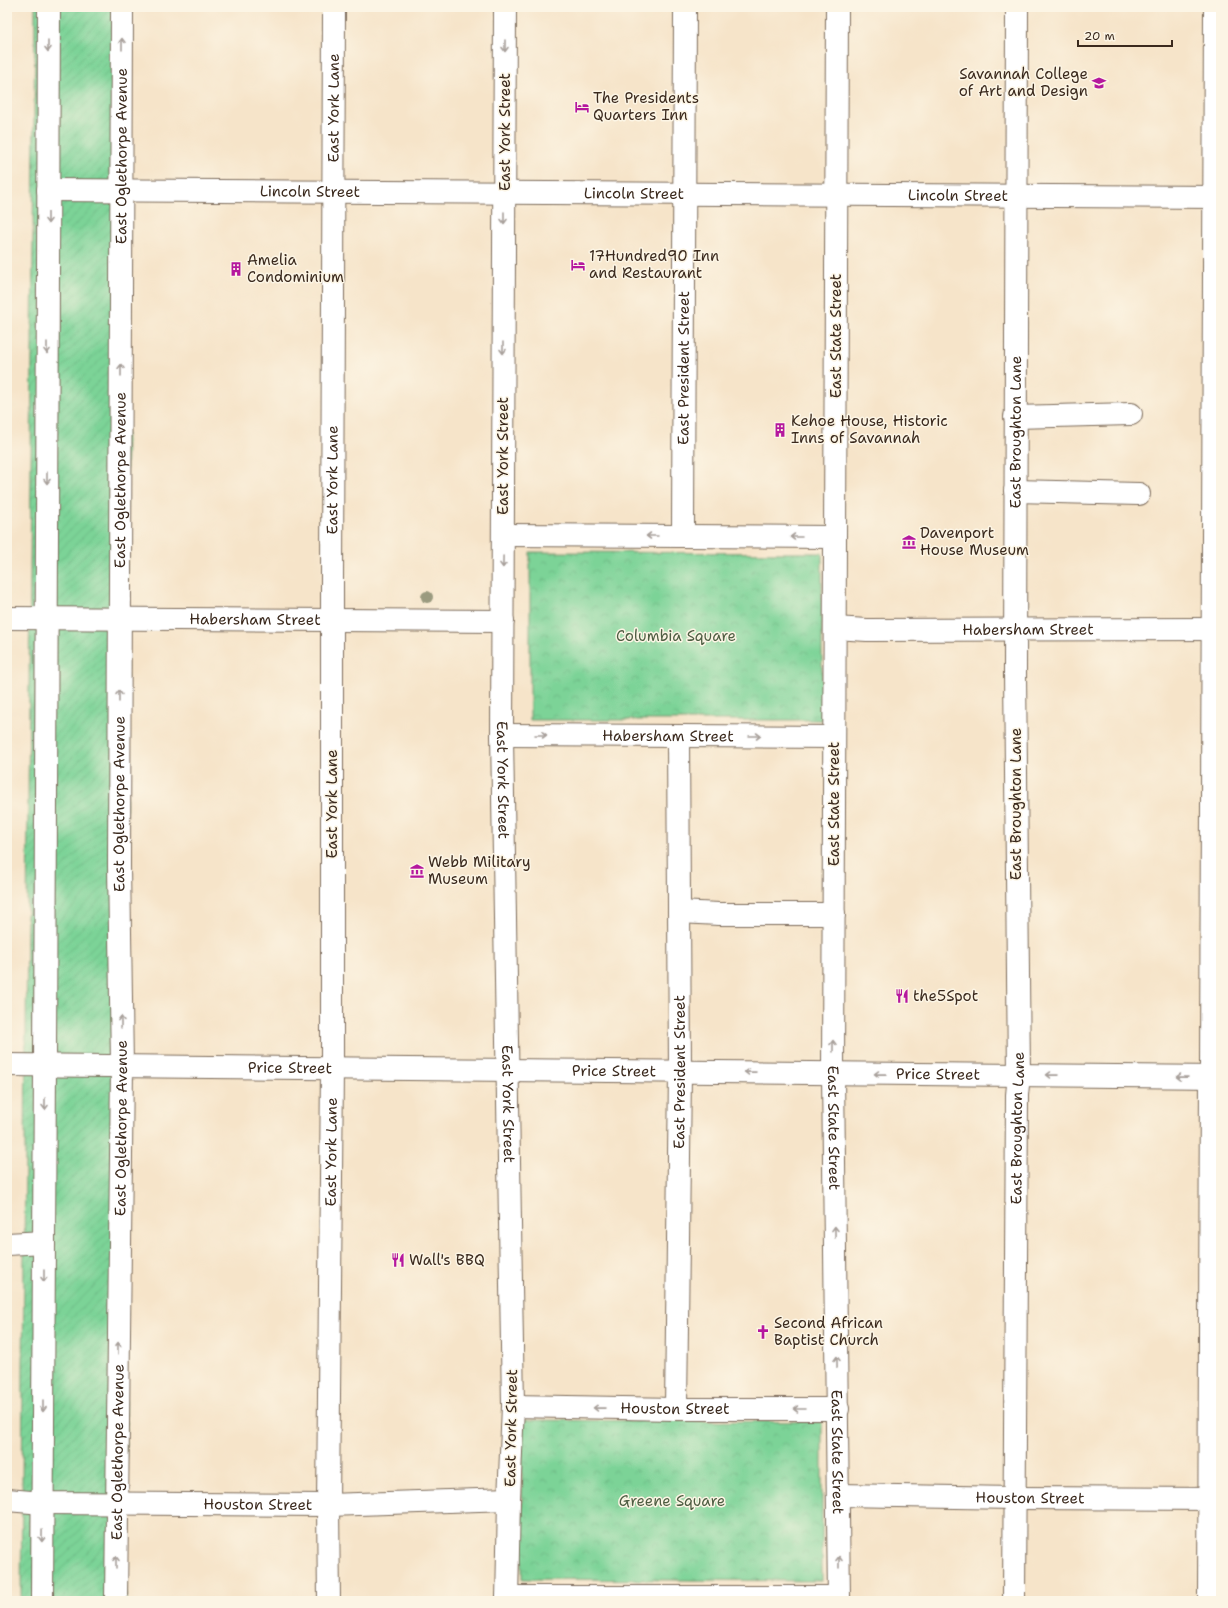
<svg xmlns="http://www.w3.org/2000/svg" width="1228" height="1608" font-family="'Shantell Sans',sans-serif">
<defs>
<pattern id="park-crowns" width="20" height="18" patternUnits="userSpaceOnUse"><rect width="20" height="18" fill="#7cd397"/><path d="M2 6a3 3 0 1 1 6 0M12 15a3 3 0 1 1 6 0" fill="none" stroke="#6cb582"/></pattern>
<pattern id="garden-furrows" width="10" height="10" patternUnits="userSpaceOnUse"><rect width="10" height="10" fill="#7cd397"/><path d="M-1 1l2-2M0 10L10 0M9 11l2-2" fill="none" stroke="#6cb582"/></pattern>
</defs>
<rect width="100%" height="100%" fill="#fcf5e5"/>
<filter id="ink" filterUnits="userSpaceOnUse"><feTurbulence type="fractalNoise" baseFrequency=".025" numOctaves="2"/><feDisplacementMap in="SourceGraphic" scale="8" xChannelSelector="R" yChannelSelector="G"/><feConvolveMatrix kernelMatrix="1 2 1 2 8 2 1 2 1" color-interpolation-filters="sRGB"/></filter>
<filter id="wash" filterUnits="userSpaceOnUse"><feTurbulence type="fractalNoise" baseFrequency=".012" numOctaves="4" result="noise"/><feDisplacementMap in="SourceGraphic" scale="16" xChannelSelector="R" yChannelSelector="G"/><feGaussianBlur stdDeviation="0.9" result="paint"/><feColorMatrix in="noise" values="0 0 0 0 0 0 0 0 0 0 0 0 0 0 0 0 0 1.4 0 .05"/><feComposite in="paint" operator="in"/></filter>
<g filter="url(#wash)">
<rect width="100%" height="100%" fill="#f6e4c9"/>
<path fill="url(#park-crowns)" stroke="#5c7e5a" d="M 530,552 L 822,553 L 822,720 L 530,720 Z
M 522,1420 L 822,1422 L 822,1581 L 522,1579 Z"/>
<path fill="url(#garden-furrows)" stroke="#5c7e5a" d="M 35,7 L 127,7 L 126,1601 L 21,1601 Z"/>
</g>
<g filter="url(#ink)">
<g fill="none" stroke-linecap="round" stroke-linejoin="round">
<defs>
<g id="minor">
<path id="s1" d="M 505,7 L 502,735 L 513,1406 L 509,1499 L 507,1601"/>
<path id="s2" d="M 837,7 L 833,1073 L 839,1601"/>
<path id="s3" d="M 48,190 L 1221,197"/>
<path d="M 1015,417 L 1131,414"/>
<path d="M 1015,491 L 1139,494"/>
<path d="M 503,535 L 835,537"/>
<path id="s4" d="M 683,536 L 685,7"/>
<path id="s5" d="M 7,618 L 503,621"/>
<path id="s6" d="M 835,628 L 867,630 L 1221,629"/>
<path id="s7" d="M 502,735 L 834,737"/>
<path d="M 679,912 L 719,914 L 834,914"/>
<path d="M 7,1244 L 44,1242"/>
<path id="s8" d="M 513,1406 L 676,1409 L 838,1409"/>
<path id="s9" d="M 676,1409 L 680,1072 L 678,736"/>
<path id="s10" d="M 839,1495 L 1014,1498 L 1221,1499"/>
<path id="s11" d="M 7,1500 L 43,1503 L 328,1505 L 509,1499"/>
<path d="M 507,1597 L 839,1597"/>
<path id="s12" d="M 329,1601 L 328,1505 L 332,1068 L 332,579 L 334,7"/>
<path id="s13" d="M 1014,1601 L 1017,1095 L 1019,1075 L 1015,671 L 1017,7"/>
<path d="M 1209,1601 L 1215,7"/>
</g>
<g id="major">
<path id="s14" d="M 7,1065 L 1221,1077"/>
<path d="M 42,1601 L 45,1065 L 49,7"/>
<path id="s15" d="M 116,1601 L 122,1066 L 119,866 L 122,7"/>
</g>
</defs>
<use href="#minor" stroke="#7c6b5a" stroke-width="24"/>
<use href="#major" stroke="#7c6b5a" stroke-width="24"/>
<use href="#minor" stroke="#fff" stroke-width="22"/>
<use href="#major" stroke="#fff" stroke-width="22"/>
</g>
<circle fill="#9a9a7f" cx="427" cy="597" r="6"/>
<defs><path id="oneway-shaft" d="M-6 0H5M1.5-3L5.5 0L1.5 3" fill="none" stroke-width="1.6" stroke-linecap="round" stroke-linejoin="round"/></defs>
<g stroke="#a79f9a">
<use href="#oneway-shaft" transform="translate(122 44) rotate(-90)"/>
<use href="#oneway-shaft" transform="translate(48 46) rotate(90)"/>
<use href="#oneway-shaft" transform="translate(505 46) rotate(90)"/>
<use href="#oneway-shaft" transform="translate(48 218) rotate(90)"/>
<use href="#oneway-shaft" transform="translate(504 218) rotate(90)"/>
<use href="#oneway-shaft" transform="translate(47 348) rotate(90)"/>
<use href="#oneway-shaft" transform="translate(503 348) rotate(90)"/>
<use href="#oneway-shaft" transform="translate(121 370) rotate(-90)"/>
<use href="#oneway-shaft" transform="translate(47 478) rotate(90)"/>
<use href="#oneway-shaft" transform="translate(652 536) rotate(-180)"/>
<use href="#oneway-shaft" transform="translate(796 537) rotate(-180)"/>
<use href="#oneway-shaft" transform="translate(503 562) rotate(91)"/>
<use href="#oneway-shaft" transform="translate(119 696) rotate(-90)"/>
<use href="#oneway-shaft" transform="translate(541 735)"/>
<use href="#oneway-shaft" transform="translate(755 736)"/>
<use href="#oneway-shaft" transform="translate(121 1022) rotate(-91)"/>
<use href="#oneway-shaft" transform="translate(833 1046) rotate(-90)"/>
<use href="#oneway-shaft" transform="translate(750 1072) rotate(-179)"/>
<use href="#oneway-shaft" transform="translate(880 1074) rotate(-179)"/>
<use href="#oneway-shaft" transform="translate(1052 1075) rotate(-179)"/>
<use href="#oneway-shaft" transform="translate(1182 1077) rotate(-179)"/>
<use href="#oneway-shaft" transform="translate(45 1104) rotate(90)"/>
<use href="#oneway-shaft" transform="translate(835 1232) rotate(-91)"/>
<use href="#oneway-shaft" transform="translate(44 1276) rotate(90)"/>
<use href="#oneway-shaft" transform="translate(118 1348) rotate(-89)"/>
<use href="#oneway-shaft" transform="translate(837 1362) rotate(-91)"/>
<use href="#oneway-shaft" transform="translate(43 1406) rotate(90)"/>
<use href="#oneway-shaft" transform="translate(599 1408) rotate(-179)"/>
<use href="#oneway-shaft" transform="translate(799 1409) rotate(180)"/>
<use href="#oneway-shaft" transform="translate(42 1536) rotate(91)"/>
<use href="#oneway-shaft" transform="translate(116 1562) rotate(-90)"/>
<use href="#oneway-shaft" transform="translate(839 1562) rotate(-90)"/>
</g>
</g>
<defs>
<symbol id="university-bare" viewBox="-9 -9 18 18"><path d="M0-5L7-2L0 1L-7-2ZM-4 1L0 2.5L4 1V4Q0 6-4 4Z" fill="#b5179e" stroke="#fcf5e5" stroke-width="2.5" paint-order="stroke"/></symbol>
<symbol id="hotel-bare" viewBox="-9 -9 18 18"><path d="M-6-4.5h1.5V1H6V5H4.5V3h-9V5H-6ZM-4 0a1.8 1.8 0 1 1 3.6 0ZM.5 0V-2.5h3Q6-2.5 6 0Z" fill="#b5179e" stroke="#fcf5e5" stroke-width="2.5" paint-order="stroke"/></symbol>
<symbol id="building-bare" viewBox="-9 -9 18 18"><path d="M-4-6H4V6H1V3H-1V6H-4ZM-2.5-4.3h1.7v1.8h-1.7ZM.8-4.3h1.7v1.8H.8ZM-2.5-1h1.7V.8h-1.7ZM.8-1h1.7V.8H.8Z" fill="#b5179e" stroke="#fcf5e5" stroke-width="2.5" paint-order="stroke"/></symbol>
<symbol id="museum-bare" viewBox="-9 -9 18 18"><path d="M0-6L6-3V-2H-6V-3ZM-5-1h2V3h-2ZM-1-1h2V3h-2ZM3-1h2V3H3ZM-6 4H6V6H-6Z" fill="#b5179e" stroke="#fcf5e5" stroke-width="2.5" paint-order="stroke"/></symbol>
<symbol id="restaurant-bare" viewBox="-9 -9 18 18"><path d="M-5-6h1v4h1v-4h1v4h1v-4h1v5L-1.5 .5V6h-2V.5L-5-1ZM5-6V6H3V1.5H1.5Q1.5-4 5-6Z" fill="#b5179e" stroke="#fcf5e5" stroke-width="2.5" paint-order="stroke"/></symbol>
<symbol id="church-bare" viewBox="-9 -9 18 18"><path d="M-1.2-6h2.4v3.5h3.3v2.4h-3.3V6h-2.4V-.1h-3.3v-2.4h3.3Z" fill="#b5179e" stroke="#fcf5e5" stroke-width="2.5" paint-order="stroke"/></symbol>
</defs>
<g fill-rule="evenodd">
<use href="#university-bare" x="1089" y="73" width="20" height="20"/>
<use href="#hotel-bare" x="572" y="97" width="20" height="20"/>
<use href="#hotel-bare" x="568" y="255" width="20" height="20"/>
<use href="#building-bare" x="226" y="259" width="20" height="20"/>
<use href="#building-bare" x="770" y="420" width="20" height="20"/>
<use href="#museum-bare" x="899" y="532" width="20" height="20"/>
<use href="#museum-bare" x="407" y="861" width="20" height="20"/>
<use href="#restaurant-bare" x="892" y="986" width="20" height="20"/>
<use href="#restaurant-bare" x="388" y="1250" width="20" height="20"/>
<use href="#church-bare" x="753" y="1322" width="20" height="20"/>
</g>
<g text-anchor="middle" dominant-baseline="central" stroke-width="3" stroke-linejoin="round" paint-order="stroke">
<g font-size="15" fill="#3b2a1e" stroke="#fcf5e5" text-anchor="start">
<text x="1088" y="74" text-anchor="end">Savannah College<tspan x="1088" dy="17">of Art and Design</tspan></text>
<text x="593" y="98">The Presidents<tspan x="593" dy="17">Quarters Inn</tspan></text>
<text x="589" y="256">17Hundred90 Inn<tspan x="589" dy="17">and Restaurant</tspan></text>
<text x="247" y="260">Amelia<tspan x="247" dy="17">Condominium</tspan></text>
<text x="791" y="421">Kehoe House, Historic<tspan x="791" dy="17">Inns of Savannah</tspan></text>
<text x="920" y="533">Davenport<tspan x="920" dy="17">House Museum</tspan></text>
<text x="428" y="862">Webb Military<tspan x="428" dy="17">Museum</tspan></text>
<text x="913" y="996">the5Spot</text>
<text x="409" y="1260">Wall's BBQ</text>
<text x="774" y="1323">Second African<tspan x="774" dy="17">Baptist Church</tspan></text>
</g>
<g font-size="15" fill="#3b2a1e" stroke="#fcf5e5">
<text stroke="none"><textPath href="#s12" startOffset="1493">East York Lane</textPath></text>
<text transform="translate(505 132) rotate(-90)">East York Street</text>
<text stroke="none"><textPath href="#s15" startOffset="1445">East Oglethorpe Avenue</textPath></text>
<text stroke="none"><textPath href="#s3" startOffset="262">Lincoln Street</textPath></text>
<text stroke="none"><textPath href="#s3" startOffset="586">Lincoln Street</textPath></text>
<text stroke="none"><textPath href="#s3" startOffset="910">Lincoln Street</textPath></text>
<text transform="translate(836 336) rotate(-90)">East State Street</text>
<text stroke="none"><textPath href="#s4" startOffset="168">East President Street</textPath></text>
<text stroke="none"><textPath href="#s13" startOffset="1169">East Broughton Lane</textPath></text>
<text transform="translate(503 456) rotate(-90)">East York Street</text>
<text stroke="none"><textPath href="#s15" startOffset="1121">East Oglethorpe Avenue</textPath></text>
<text stroke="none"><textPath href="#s12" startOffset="1121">East York Lane</textPath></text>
<text stroke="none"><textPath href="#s5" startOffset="248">Habersham Street</textPath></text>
<text stroke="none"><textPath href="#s6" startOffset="193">Habersham Street</textPath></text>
<text stroke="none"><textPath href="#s7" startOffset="166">Habersham Street</textPath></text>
<text stroke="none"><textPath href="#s1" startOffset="773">East York Street</textPath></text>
<text stroke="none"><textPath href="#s15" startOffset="797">East Oglethorpe Avenue</textPath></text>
<text transform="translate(332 804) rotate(-90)">East York Lane</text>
<text transform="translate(834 804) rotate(-90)">East State Street</text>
<text transform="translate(1016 804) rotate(-90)">East Broughton Lane</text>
<text stroke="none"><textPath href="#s14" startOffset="283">Price Street</textPath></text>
<text stroke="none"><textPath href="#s14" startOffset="607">Price Street</textPath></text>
<text stroke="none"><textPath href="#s9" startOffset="337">East President Street</textPath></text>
<text stroke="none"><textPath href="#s14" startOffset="931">Price Street</textPath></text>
<text stroke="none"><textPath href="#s1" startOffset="1097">East York Street</textPath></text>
<text stroke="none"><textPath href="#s15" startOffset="473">East Oglethorpe Avenue</textPath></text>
<text stroke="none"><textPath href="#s2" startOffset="1121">East State Street</textPath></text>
<text stroke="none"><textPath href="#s13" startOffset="473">East Broughton Lane</textPath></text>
<text stroke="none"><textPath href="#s12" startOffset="449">East York Lane</textPath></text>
<text stroke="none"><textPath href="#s8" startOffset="162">Houston Street</textPath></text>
<text transform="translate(511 1428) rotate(-89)">East York Street</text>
<text stroke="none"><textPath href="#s15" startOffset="149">East Oglethorpe Avenue</textPath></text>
<text stroke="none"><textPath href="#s2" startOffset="1445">East State Street</textPath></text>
<text stroke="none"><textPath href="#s10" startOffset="191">Houston Street</textPath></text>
<text stroke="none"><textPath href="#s11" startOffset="251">Houston Street</textPath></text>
</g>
<g font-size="15" fill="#4e5d42" stroke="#fcf5e5">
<text x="676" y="636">Columbia Square</text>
<text x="672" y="1501">Greene Square</text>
</g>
</g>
<rect width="1228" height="1608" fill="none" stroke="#fcf5e5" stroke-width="24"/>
<path d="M1078 40v6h94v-6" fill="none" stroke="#3b2a1e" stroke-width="2"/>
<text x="1084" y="40" font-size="12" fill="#3b2a1e" stroke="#fcf5e5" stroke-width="3" paint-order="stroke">20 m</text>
</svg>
